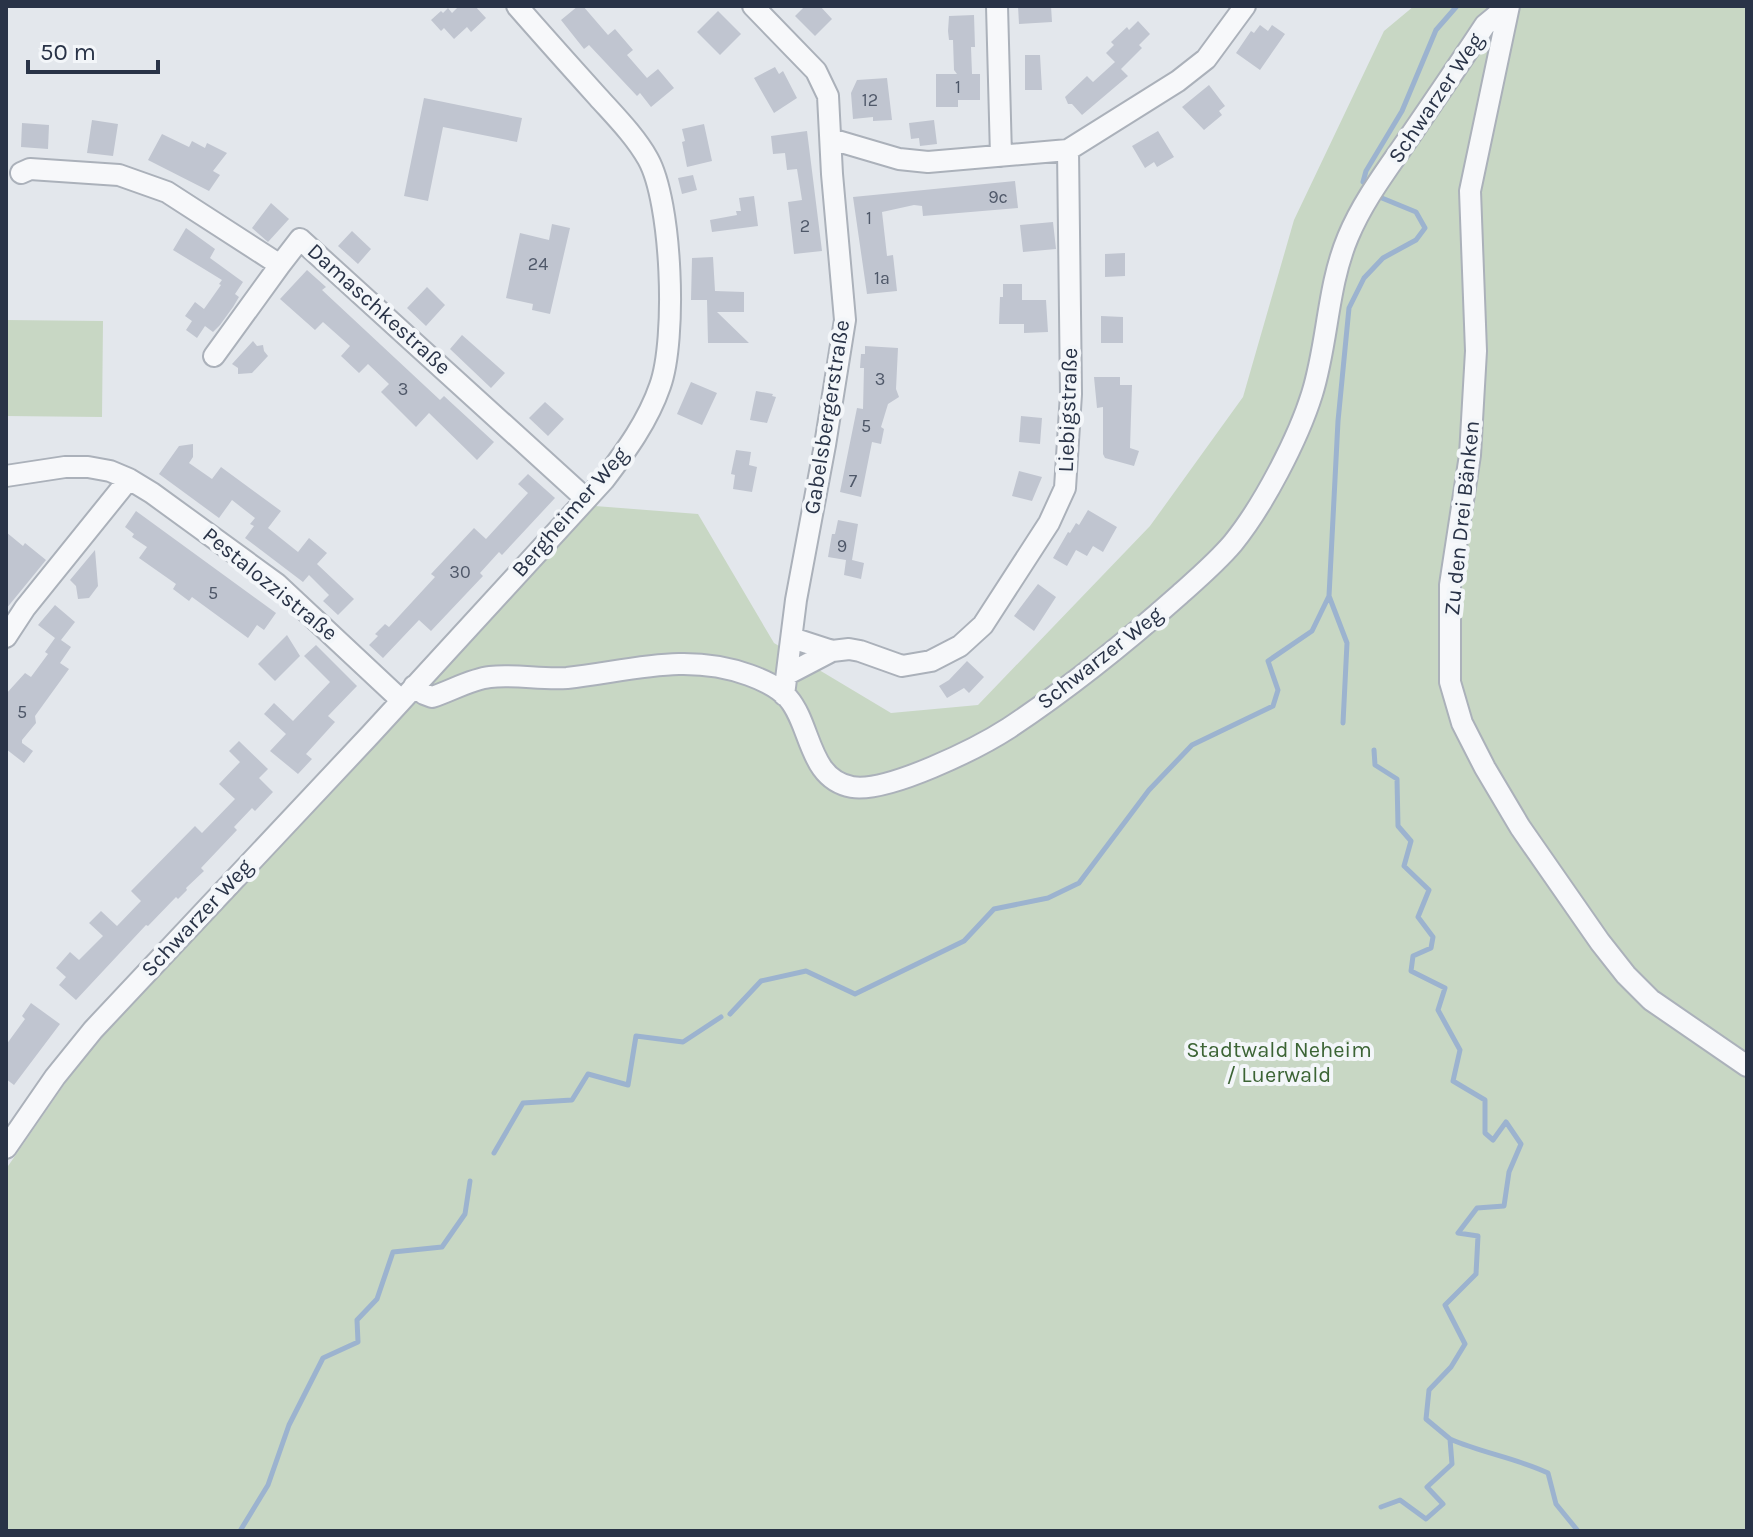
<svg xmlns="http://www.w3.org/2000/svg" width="1753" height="1537" font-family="Karla,sans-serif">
<rect width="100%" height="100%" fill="#e3e7ec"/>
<path fill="#c8d7c4" d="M 1414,6 L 1747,6 L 1747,1531 L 6,1531 L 6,1169 L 99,1034 L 322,792 L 595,506 L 698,514 L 774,643 L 891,713 L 978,705 L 1150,526 L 1243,397 L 1294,220 L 1384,31 Z
M 6,320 L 103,321 L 102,417 L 6,416 Z"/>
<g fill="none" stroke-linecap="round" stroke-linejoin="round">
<path stroke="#9cb3cf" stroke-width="5" d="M 1363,182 L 1366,171 L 1402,111 L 1436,30 L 1457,6
M 1329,596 L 1347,643 L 1343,723
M 1374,750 L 1375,765 L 1397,779 L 1398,826 L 1411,841 L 1404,866 L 1429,890 L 1418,917 L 1433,937 L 1431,948 L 1413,956 L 1411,971 L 1445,988 L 1438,1010 L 1460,1050 L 1453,1081 L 1485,1100 L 1485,1133 L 1493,1140 L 1506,1122 L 1521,1144 L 1509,1172 L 1504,1206 L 1477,1208 L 1458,1233 L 1478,1236 L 1476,1274 L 1445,1305 L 1465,1344 L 1451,1367 L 1429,1390 L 1426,1419 L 1450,1439 L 1452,1464 L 1427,1487 L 1443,1504 L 1426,1519 L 1400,1500 L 1381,1507
M 730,1014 L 761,981 L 806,971 L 855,994 L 964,941 L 994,909 L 1048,898 L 1079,883 L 1149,790 L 1192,745 L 1273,706 L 1278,690 L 1268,661 L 1312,631 L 1329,596 L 1338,421 L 1349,308 L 1364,278 L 1383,258 L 1416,240 L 1425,228 L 1416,212 L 1377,196
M 494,1153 L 523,1103 L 572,1100 L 588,1074 L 628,1085 L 636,1036 L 683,1042 L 721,1017
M 1450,1439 C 1482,1453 1516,1458 1548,1473 L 1556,1504 L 1578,1531
M 240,1531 L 268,1485 L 289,1425 L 323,1358 L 358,1342 L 357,1320 L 377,1299 L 393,1252 L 442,1247 L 465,1214 L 470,1181"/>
</g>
<path fill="#c0c5d0" d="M 459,6 L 475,6 L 486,18 L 471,32 L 467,27 L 454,39 L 444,28 L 441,31 L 431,20 L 441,11 L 443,13 L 448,8 L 452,13 Z
M 578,6 L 583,6 L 608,35 L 615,29 L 633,50 L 627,55 L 647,78 L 658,69 L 674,88 L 651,107 L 640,93 L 637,96 L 589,45 L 584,49 L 561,20 Z
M 805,6 L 820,6 L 832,19 L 815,36 L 795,16 Z
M 1018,6 L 1051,6 L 1052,22 L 1019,24 Z
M 718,11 L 741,34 L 720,55 L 697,32 Z
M 974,15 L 975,47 L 971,47 L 972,74 L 980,74 L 980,100 L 958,100 L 958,107 L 936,107 L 936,74 L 957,74 L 954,70 L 953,40 L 949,40 L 948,31 L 949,16 Z
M 1138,21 L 1150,34 L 1139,45 L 1142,48 L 1121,69 L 1128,76 L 1082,115 L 1072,104 L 1068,104 L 1065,97 L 1087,76 L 1093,82 L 1115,62 L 1106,53 L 1114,45 L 1111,42 L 1127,27 L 1129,30 Z
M 1260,25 L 1268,31 L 1272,25 L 1285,34 L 1260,70 L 1236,53 L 1251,31 L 1254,33 Z
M 1025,55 L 1040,55 L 1042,90 L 1025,90 Z
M 775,67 L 779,74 L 783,71 L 797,98 L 774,113 L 754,78 Z
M 887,78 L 892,120 L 873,121 L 873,117 L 853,119 L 851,93 L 857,80 Z
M 1209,85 L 1225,106 L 1219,111 L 1222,115 L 1204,130 L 1182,107 Z
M 424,98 L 522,118 L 517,142 L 443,127 L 428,201 L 404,196 Z
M 92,120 L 118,124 L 113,156 L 87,153 Z
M 934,120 L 937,144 L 920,146 L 919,138 L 911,139 L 909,123 Z
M 22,123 L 49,125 L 48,149 L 21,147 Z
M 704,124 L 712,161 L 687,167 L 682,142 L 685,141 L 682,129 Z
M 807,131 L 822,251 L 794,254 L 788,202 L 802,200 L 797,169 L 787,170 L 785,153 L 773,154 L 771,136 Z
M 1158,131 L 1174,157 L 1157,167 L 1154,162 L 1145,168 L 1132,146 Z
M 162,134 L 189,147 L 192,141 L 205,148 L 207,143 L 227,153 L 213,171 L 220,175 L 209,191 L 148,160 Z
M 693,175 L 697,190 L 682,194 L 678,178 Z
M 1015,181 L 1018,208 L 923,216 L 922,206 L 914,205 L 882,212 L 887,256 L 893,255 L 897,291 L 867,294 L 853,197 Z
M 754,196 L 758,226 L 712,232 L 710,220 L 737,215 L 736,211 L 741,211 L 739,198 Z
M 271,203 L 289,219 L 268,242 L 252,228 Z
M 1053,222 L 1056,249 L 1023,252 L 1020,225 Z
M 552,224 L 570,228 L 550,314 L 532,310 L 533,304 L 506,298 L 520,233 L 549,240 Z
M 186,228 L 215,249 L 210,258 L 243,282 L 235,294 L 239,297 L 233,307 L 220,325 L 213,332 L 205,326 L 197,338 L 186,330 L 192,321 L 185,316 L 195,302 L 204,309 L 221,285 L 219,284 L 222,280 L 173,250 Z
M 352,231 L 371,249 L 358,264 L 338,246 Z
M 1125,253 L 1125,276 L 1105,277 L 1105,254 Z
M 713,257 L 715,291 L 744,292 L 744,312 L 717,312 L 749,343 L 708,343 L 707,300 L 691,300 L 692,258 Z
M 307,270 L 326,287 L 322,290 L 440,400 L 444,396 L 494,442 L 477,460 L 429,413 L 416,427 L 381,392 L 389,384 L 368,364 L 359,373 L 341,356 L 350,346 L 323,322 L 315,330 L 280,299 Z
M 1003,284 L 1022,284 L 1022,300 L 1046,300 L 1048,332 L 1024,333 L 1024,324 L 999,324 L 1000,297 L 1003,297 Z
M 427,287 L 445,305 L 426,326 L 407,308 Z
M 1101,316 L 1123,317 L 1123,343 L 1101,343 Z
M 462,335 L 505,373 L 491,388 L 450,349 Z
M 253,341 L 257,346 L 263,345 L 264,351 L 268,356 L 252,373 L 238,374 L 238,368 L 232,364 Z
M 865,346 L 898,348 L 896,389 L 899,397 L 888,404 L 881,427 L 884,429 L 881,444 L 872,442 L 861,497 L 840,492 L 857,408 L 863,409 L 864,368 L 860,368 L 861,354 L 865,354 Z
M 1094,377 L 1120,377 L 1120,385 L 1132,385 L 1130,448 L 1139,451 L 1134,466 L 1105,458 L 1103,454 L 1103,407 L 1097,408 Z
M 691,382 L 717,393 L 702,425 L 677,414 Z
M 756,391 L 773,394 L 772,396 L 776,397 L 767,423 L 750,420 Z
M 545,402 L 564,419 L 548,436 L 529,418 Z
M 1021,416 L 1042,418 L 1040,444 L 1019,442 Z
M 193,444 L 193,457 L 189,463 L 212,479 L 221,467 L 281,511 L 268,528 L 298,552 L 309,538 L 327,553 L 317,564 L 354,599 L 338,615 L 323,601 L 329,595 L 309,575 L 303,582 L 245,538 L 254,526 L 250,524 L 255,518 L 232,500 L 219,518 L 159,474 L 179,446 Z
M 736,450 L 751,452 L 749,465 L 757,467 L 752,492 L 733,489 L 735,475 L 731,474 Z
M 1019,471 L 1042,477 L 1032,501 L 1012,496 Z
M 528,474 L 555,498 L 502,555 L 499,552 L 480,573 L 483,576 L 431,631 L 419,620 L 383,658 L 369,645 L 378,636 L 375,634 L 385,624 L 389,627 L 435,577 L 431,574 L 474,528 L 486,539 L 528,493 L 518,484 Z
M 1088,510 L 1117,527 L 1103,552 L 1093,546 L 1087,556 L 1076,550 L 1067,566 L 1053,558 L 1068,532 L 1070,533 L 1076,523 L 1079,525 Z
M 136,511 L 276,613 L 264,630 L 257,625 L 248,638 L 192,597 L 189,601 L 173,589 L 176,584 L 139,558 L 147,547 L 132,537 L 134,534 L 125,527 Z
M 838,520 L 858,524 L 852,560 L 864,563 L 861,579 L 844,575 L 846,560 L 828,557 L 832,534 L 835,534 Z
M 6,532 L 23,546 L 25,543 L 46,560 L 6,609 Z
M 95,550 L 98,586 L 89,598 L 78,599 L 76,586 L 70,580 Z
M 1038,584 L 1056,597 L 1034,631 L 1014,616 Z
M 55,605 L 75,622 L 61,640 L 71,647 L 60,663 L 69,669 L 35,716 L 36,723 L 22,740 L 22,743 L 33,751 L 24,763 L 6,749 L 6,694 L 25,673 L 31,677 L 48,654 L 45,652 L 55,638 L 38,625 Z
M 287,635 L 300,656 L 275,681 L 258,664 Z
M 316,645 L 357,686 L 328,716 L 335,722 L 306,754 L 312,759 L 298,774 L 270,751 L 286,734 L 264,714 L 274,703 L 293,721 L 330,682 L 304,656 Z
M 967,661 L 984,677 L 969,693 L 964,688 L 947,698 L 939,686 L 949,680 Z
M 239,741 L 268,769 L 259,778 L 273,792 L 255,811 L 252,808 L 234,827 L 237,830 L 201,868 L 204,871 L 186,888 L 187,890 L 178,899 L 176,897 L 148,926 L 146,925 L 76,1000 L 59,985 L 66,977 L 56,968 L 70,952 L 79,960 L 103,936 L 89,923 L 101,911 L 117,926 L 141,901 L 131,891 L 195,826 L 202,833 L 235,799 L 219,784 L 240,762 L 229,751 Z
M 31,1003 L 60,1024 L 14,1085 L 6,1079 L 6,1045 L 25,1019 L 22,1016 Z"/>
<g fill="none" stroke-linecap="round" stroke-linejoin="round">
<defs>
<path id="minor" d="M 753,6 L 816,71 L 828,96 L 832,174 L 845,320 L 825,445 L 796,600 L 784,695
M 997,6 L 1001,156
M 1509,6 L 1470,191 L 1476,351 L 1470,455 L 1450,585 L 1450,682 L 1462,723 L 1485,768 L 1520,827 L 1600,942 L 1626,975 L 1651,1000 L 1747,1066
M 831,139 L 899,159 L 928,162 L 1068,150 L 1178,81 L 1206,59 L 1245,6
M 21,173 L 30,169 L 119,175 L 167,192 L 280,265 L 300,239 L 586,499
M 214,356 L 280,265
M 6,476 L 65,467 L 88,467 L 110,471 L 129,479 L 152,493 L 277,584 L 401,700
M 6,637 L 25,608 L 129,479
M 792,638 L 832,651 L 849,649 L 860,651 L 902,666 L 931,661 L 960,646 L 983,625 L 1049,523 L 1065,488 L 1071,394 L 1068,150
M 788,674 L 832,651
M 414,686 L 424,694 L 432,697 C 451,691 471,679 490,677 C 515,674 542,680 567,678 C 630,671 686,652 749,675 C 763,680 777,686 788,698 C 812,726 808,779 852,787 C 888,793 978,748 1009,728 C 1069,688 1124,644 1178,596 C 1197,579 1217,562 1233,543 C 1263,506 1298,439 1312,394 C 1328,343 1327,287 1348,237 C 1363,201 1386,171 1408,139 C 1434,101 1460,63 1485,25 L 1508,6
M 6,1148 L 55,1077 L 93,1030 L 371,734 L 604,480 C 626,451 648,421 660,386 C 677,339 672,202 648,159 C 635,136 616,117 598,97 C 571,67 544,37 517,6"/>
</defs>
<use href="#minor" stroke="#abb1ba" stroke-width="24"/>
<use href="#minor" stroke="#f7f8fa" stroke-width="20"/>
</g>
<g text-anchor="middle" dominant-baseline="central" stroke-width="8" stroke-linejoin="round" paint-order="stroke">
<g font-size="18" fill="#4f5869">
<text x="958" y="87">1</text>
<text x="870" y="100">12</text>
<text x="998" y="197">9c</text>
<text x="869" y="218">1</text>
<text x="805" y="226">2</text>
<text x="538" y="264">24</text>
<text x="882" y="278">1a</text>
<text x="880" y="379">3</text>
<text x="403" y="389">3</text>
<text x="866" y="426">5</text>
<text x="853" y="481">7</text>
<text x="842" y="546">9</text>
<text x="460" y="572">30</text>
<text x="213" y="593">5</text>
<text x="22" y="712">5</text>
</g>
<g font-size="22" fill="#293347" stroke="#f3f6f9">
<text transform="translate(1436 98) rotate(-56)">Schwarzer Weg</text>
<text transform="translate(379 309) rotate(42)">Damaschkestraße</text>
<text transform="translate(1068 410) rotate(-88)">Liebigstraße</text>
<text transform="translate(827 417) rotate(-81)">Gabelsbergerstraße</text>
<text transform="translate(570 512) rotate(-49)">Bergheimer Weg</text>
<text transform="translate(1462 518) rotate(-84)">Zu den Drei Bänken</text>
<text transform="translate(270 584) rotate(39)">Pestalozzistraße</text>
<text transform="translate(1100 658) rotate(-38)">Schwarzer Weg</text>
<text transform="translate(197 918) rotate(-47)">Schwarzer Weg</text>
</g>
<g font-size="22" fill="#3c6435" stroke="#f3f6f9">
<text x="1279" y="1050">Stadtwald Neheim<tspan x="1279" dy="25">/ Luerwald</tspan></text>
</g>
</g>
<rect width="1753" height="1537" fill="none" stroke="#293347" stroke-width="16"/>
<path d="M28 60v12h130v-12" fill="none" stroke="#293347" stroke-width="4"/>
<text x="40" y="60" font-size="24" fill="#293347" stroke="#f3f6f9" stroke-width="6" paint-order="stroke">50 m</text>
</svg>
